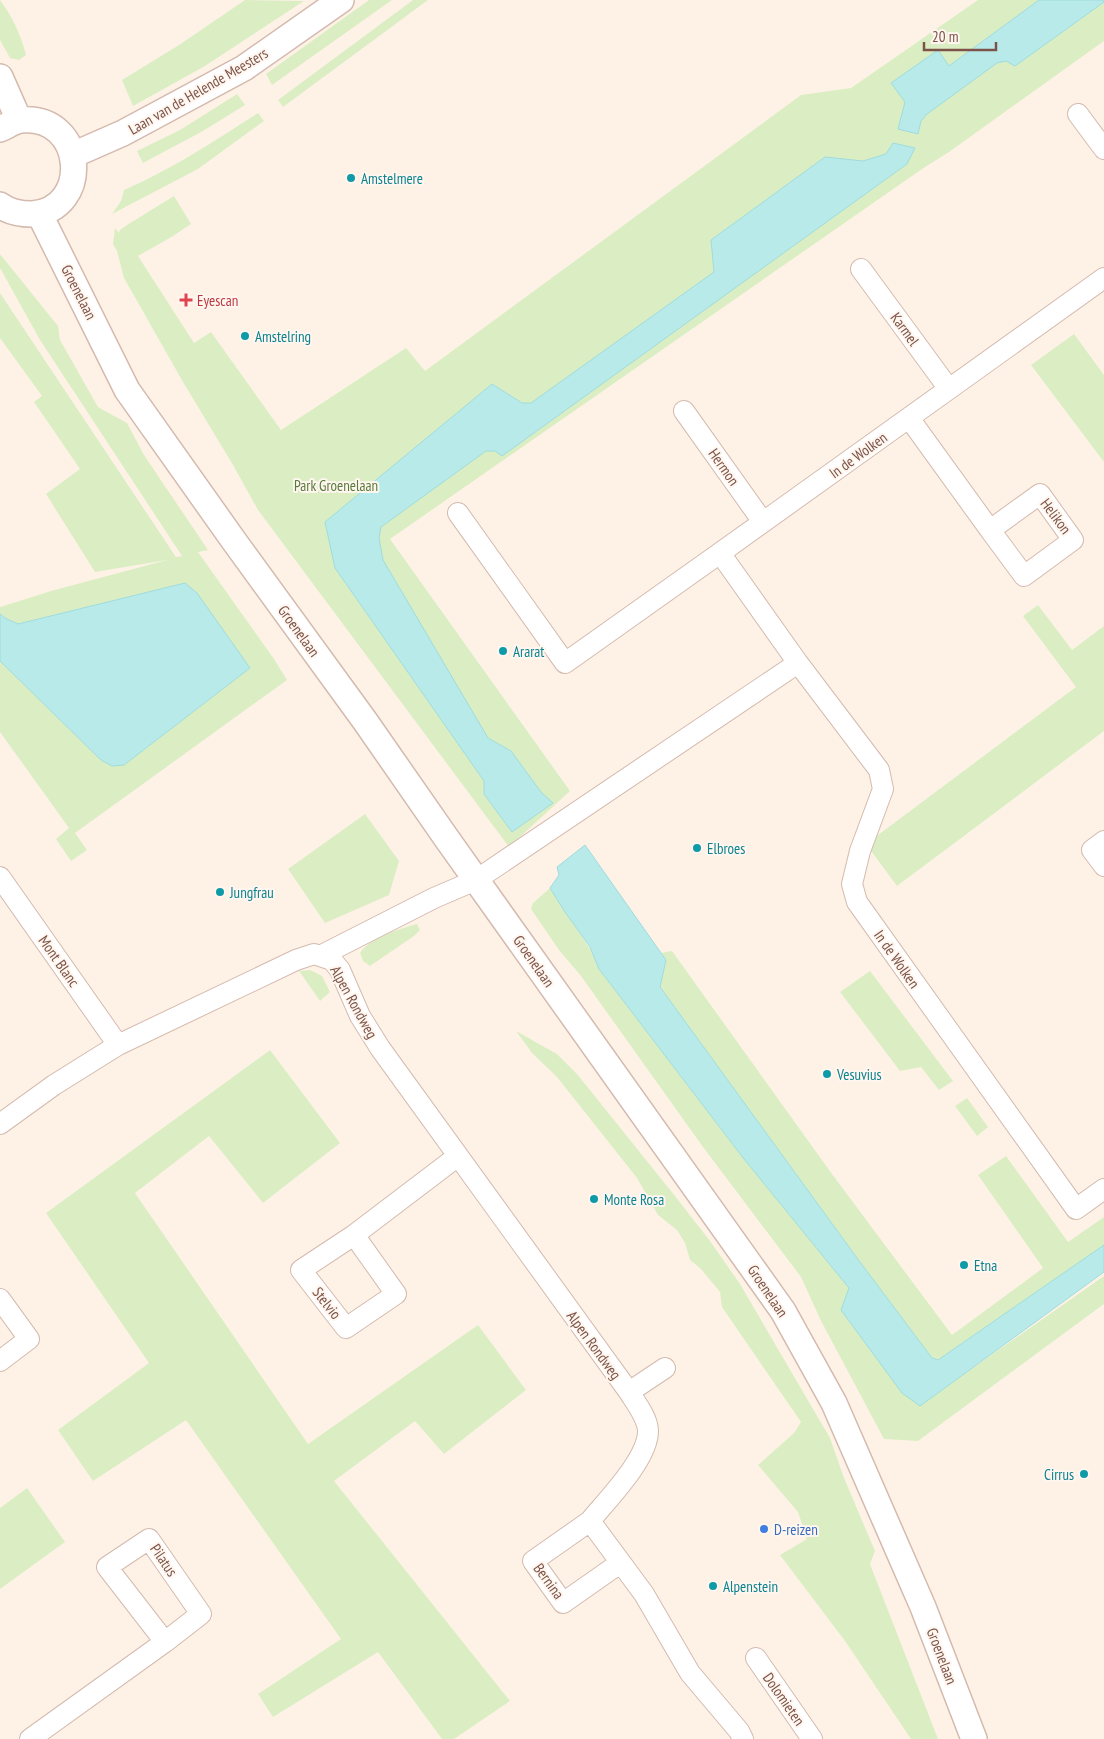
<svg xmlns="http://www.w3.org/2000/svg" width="1104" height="1739" font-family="'PT Sans Narrow',sans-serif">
<rect width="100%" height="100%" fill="#fef2e7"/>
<path fill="#dbeec3" d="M 0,0 C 11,14 22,37 26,55 L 19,60 L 10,58 L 0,40 Z
M 245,0 L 304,1 L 205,66 L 133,106 L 122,80 L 179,45 Z
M 369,0 L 392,0 L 272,85 L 266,74 Z
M 413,0 L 428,0 L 283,107 L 278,100 Z
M 978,0 L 1104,0 L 1104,41 L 949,152 L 925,167 L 390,539 L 570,791 L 509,847 L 258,510 L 233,465 L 183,382 L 124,278 L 117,251 L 113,244 L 115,228 L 119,233 L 120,230 L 127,225 L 174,196 L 191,224 L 173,236 L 138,256 L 194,343 L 211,332 L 281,430 L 406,348 L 425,371 L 801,95 L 851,88 Z
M 237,94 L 245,105 L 203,131 L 143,163 L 137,151 L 180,130 Z
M 258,113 L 264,121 L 198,169 L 112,214 L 121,201 L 124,190 C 172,169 215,141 258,113 Z
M 0,254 L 58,326 L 60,340 L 98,407 L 127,423 L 144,455 L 208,550 L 198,552 L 274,659 L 287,680 L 75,833 L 87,850 L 71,861 L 56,839 L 69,828 L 0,732 L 0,661 L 101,760 L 112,766 L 124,765 L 250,668 L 185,583 L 18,624 L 5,618 L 0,614 L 0,607 L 51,591 L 167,560 L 95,572 L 46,494 L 80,469 L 34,402 L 42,396 L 0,338 L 0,293 L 176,557 L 182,556 L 40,340 L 0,268 Z
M 1074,334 L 1104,375 L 1104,462 L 1031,365 Z
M 1038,605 L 1072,650 L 1104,626 L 1104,731 L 897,886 L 866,844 L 1076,687 L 1023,616 Z
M 365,814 L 399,861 L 389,895 L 325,923 L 288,869 Z
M 550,888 L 592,952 L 599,969 L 744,1159 L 849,1288 L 920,1405 L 1104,1276 L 1104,1304 L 918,1441 L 884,1439 L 821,1321 L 801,1277 L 703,1147 L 581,976 L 559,950 L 531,909 L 533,903 Z
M 417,924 L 420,930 L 414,936 L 370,966 L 363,961 L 360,953 C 371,937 399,929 417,924 Z
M 672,951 L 832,1174 L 952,1335 L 1043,1268 L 978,1175 L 1006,1156 L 1068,1242 L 1104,1217 L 1104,1245 L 938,1360 L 932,1358 L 857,1258 L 660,987 L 666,960 L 661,953 Z
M 310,970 L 322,976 L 330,992 L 320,1001 L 299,971 Z
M 870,971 L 953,1081 L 939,1090 L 921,1067 L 900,1071 L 840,992 Z
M 516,1031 L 557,1054 L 577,1074 L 675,1196 L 710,1241 L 740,1284 L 830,1438 L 844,1478 L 875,1551 L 870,1564 L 938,1739 L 911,1739 L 845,1641 L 780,1555 L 807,1539 L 798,1512 L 758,1465 L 794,1433 L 801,1422 L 722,1307 L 720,1292 L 701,1269 L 690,1260 L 685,1243 L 677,1230 L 658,1215 L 637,1178 L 557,1077 L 532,1053 Z
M 270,1050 L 340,1143 L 263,1203 L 209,1136 L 135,1193 L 308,1444 L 478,1325 L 526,1390 L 444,1454 L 415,1421 L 334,1481 L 510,1701 L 454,1739 L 442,1739 L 378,1652 L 273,1717 L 258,1694 L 341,1639 L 186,1420 L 93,1481 L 58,1430 L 149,1363 L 46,1213 Z
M 967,1098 L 988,1127 L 977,1136 L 955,1106 Z
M 27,1488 L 65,1542 L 0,1589 L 0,1508 Z"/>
<path fill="#b9eaea" stroke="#9edcdd" d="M 1039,0 L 1104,0 L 1104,2 L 1015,66 L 1006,61 L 997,63 L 927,114 L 921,121 L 918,134 L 898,129 L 905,102 L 891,83 L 938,50 L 949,66 Z
M 893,143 L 915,148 L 907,164 L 502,456 L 495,451 L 486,451 L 381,527 L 379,538 L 383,560 L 488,738 L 511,751 L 541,792 L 553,803 L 512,832 L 484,794 L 484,781 L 335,568 L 325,522 L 492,384 L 522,403 L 531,403 L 714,272 L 711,240 L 825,157 L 863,161 L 886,154 Z
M 185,583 L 197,593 L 250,668 L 124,765 L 112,766 L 101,760 L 0,661 L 0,614 L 5,618 L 18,624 Z
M 585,845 L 666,960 L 660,987 L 857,1258 L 932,1358 L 938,1360 L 1104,1245 L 1104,1272 L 920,1406 L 902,1393 L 841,1310 L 849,1288 L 744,1159 L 599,969 L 590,947 L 565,912 L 550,888 L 559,875 L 557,867 Z"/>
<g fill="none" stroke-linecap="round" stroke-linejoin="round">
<defs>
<path id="minor" d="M 1078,114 L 1104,149
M 861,269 L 949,389
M 1104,278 L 720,553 L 798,663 L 879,770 L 883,789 L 860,851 L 852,884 L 857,902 L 1076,1209 L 1104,1189
M 684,411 L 763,522
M 909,418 L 990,530 L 1040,494 L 1073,540 L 1024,576 L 990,530
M 458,513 L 565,663 L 720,553
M 1104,841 L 1092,850 L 1104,866
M 0,877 L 118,1045
M 322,955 L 434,898 L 476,880 L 798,663
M 0,1124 L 54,1085 L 118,1045 L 296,960 L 314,954 L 332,960 L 340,970 L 360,1016 L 380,1048 L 629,1392 C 636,1403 647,1417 648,1430 C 649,1458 607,1500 590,1521 L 644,1594 L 690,1673 L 739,1731 L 743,1739
M 354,1235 L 301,1270 L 346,1328 L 396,1294 L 354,1235 L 458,1156
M 0,1299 L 29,1339 L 0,1361
M 629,1392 L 665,1368
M 590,1521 L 533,1561 L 563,1603 L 620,1563
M 756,1658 L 812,1739
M 30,1739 L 165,1642 L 201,1614 L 149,1539 L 107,1567 L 165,1642"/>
<path id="tertiary" d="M 0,77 L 19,120
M 0,129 C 7,126 14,121 21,120 C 86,114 92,210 32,214 C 20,214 9,212 0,205
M 73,155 L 123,133 L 244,68 L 341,0
M 39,213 L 127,390 L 234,541 L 365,721 L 447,839 L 783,1311 L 834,1403 L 923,1607 L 974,1739"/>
</defs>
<use href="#minor" stroke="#d4baae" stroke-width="22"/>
<use href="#tertiary" stroke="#d4baae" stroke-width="28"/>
<use href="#minor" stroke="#fff" stroke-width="20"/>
<use href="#tertiary" stroke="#fff" stroke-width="25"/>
</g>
<g fill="#0f9aa8" stroke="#fff6ef" stroke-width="2">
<circle cx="351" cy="178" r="5"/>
<circle cx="245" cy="336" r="5"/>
<circle cx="503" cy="651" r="5"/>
<circle cx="697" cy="848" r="5"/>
<circle cx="220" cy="892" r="5"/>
<circle cx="827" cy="1074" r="5"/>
<circle cx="594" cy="1199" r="5"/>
<circle cx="964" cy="1265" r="5"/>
<circle cx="1084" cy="1474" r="5"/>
<circle cx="713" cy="1586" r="5"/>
</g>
<path fill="#e0444e" stroke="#fff6ef" stroke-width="2" d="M183.5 292.5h5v5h5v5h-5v5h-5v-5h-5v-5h5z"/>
<circle fill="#3f7fe0" stroke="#fff6ef" stroke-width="2" cx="764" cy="1529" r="5"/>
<g text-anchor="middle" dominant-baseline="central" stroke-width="4" stroke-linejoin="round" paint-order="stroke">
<g font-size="15" fill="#7b5348" stroke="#fff6ef">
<text transform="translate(198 91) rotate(-30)">Laan van de Helende Meesters</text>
<text transform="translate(79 292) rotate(63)">Groenelaan</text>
<text transform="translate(905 329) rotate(54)">Karmel</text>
<text transform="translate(858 455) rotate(-36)">In de Wolken</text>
<text transform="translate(724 467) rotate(55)">Hermon</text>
<text transform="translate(1056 516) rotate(53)">Helikon</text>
<text transform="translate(299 631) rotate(54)">Groenelaan</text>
<text transform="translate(897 959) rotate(55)">In de Wolken</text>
<text transform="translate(59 961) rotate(55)">Mont Blanc</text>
<text transform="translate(534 961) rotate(55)">Groenelaan</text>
<text transform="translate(354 1002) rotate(61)">Alpen Rondweg</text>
<text transform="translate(768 1291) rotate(56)">Groenelaan</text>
<text transform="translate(327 1303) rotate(52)">Stelvio</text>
<text transform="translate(594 1345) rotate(54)">Alpen Rondweg</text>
<text transform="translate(164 1560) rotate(56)">Pilatus</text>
<text transform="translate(549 1581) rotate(54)">Bernina</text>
<text transform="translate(942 1656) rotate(69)">Groenelaan</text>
<text transform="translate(784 1699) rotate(55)">Dolomieten</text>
</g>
<g font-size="15" fill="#0d838f" stroke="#fff6ef" text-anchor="start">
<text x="361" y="178">Amstelmere</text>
<text x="255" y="336">Amstelring</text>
<text x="513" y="651">Ararat</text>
<text x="707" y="848">Elbroes</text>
<text x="230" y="892">Jungfrau</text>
<text x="837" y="1074">Vesuvius</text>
<text x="604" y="1199">Monte Rosa</text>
<text x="974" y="1265">Etna</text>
<text x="1074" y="1474" text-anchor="end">Cirrus</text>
<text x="723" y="1586">Alpenstein</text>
</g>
<g font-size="15" fill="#be3a42" stroke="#fff6ef" text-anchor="start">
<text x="197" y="300">Eyescan</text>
</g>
<g font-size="15" fill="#587b3c" stroke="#fff6ef">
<text x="336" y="485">Park Groenelaan</text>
</g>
<g font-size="15" fill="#366cbe" stroke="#fff6ef" text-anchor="start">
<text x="774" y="1529">D-reizen</text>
</g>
</g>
<path d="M924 42v8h72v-8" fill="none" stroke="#7b5348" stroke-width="2.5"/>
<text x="932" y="42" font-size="15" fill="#7b5348" stroke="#fff6ef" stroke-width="4" paint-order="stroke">20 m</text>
</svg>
